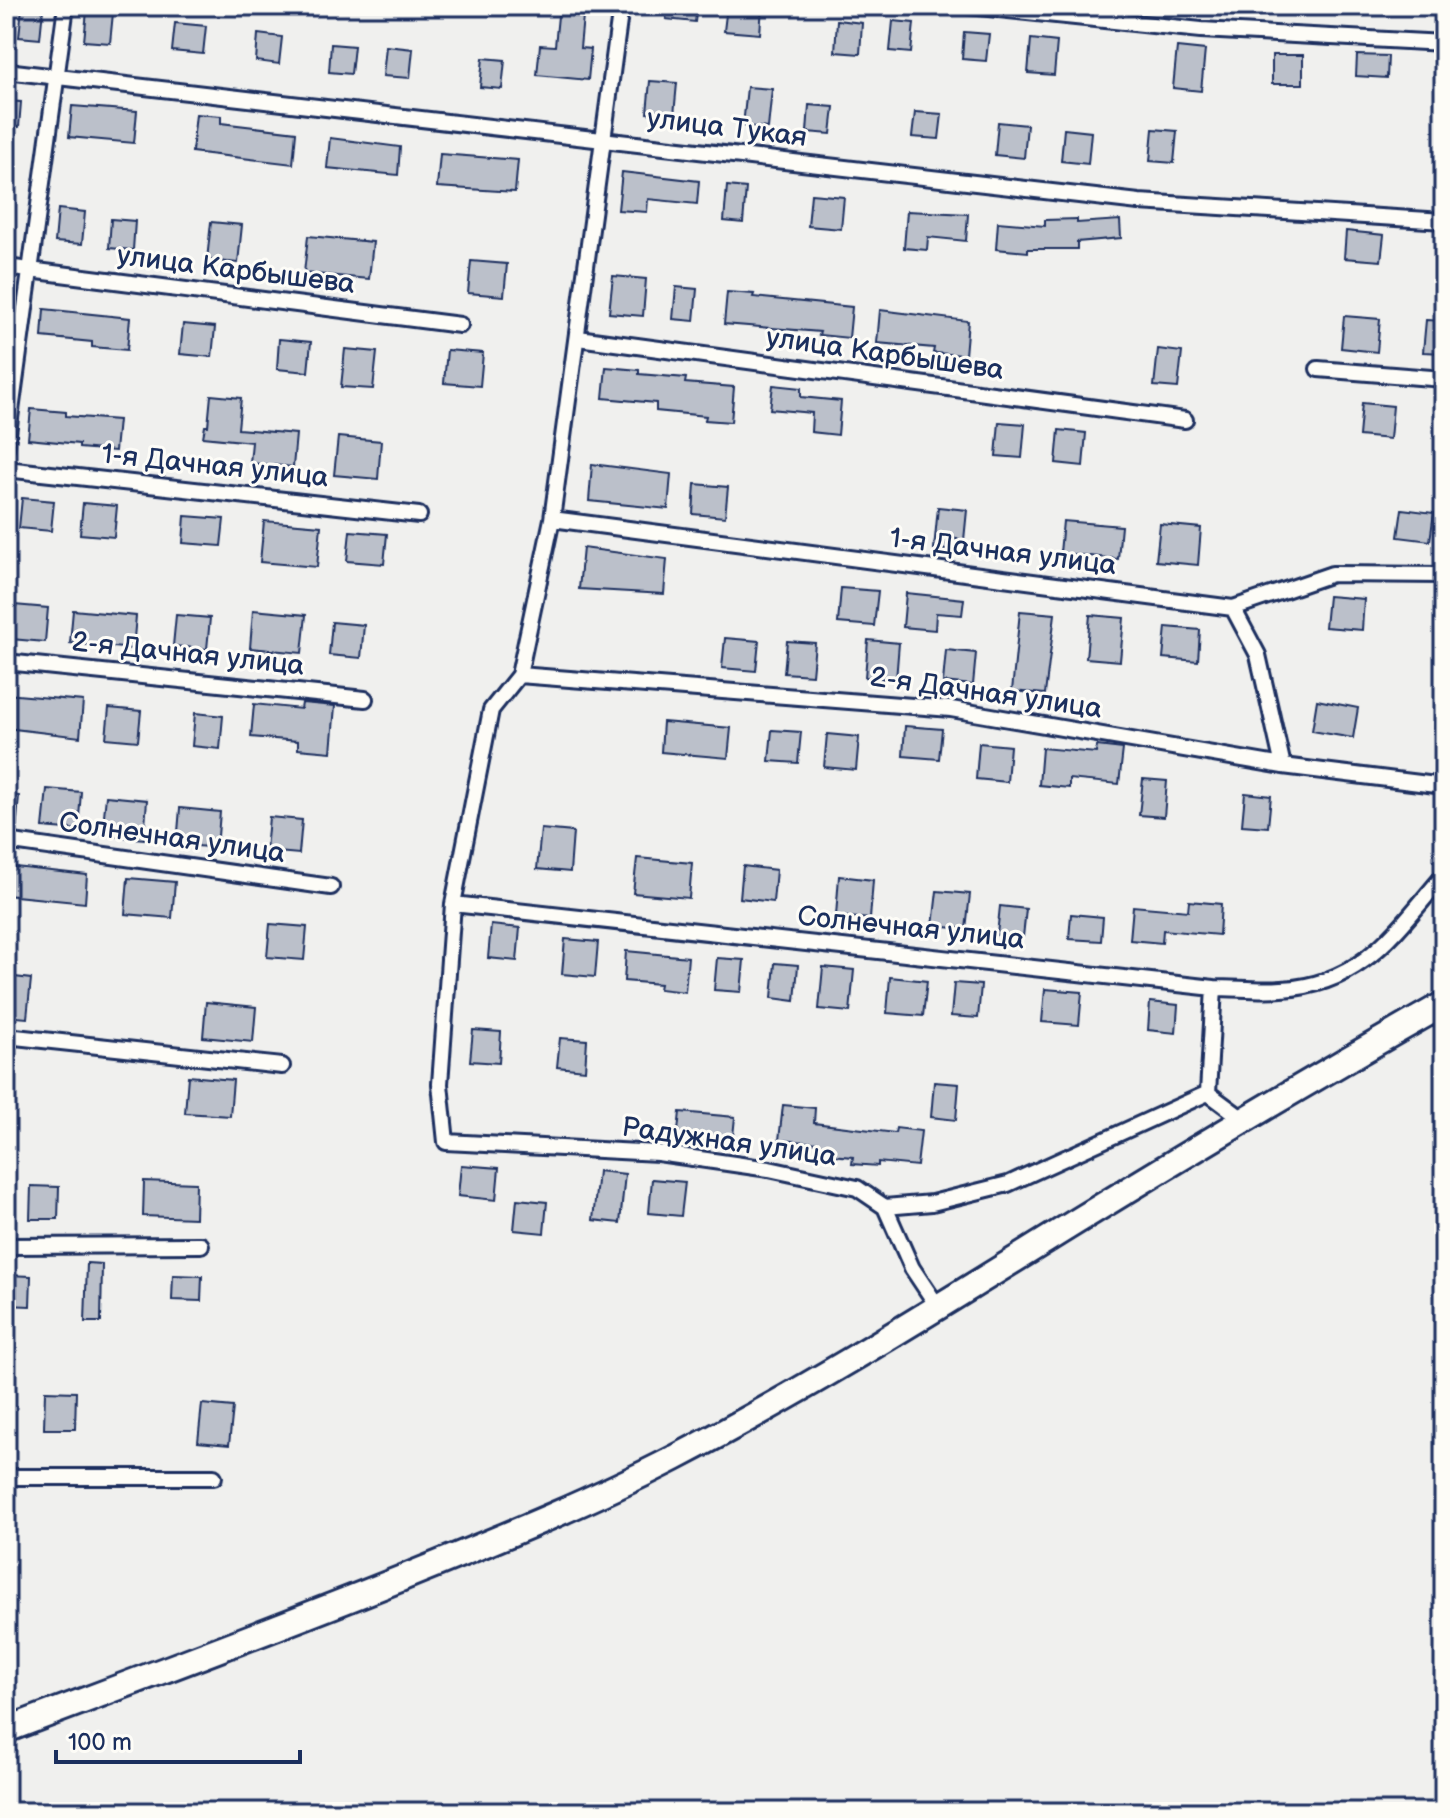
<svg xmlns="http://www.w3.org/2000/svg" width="1450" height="1818" font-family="'Balsamiq Sans',sans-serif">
<rect width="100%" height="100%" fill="#f0f0ee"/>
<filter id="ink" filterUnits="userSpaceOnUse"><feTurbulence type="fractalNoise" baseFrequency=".0125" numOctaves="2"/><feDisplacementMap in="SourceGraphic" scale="16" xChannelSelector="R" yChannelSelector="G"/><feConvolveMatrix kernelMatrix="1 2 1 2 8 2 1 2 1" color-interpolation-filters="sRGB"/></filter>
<g filter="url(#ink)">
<path fill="#bbc0ca" stroke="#1b2f5e" stroke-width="2" d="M 559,6 L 584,6 L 580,48 L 591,49 L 588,80 L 537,75 L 540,45 L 555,46 Z
M 668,6 L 697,6 L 695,22 L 666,19 Z
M 727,6 L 762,6 L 760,34 L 724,31 Z
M 22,7 L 43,9 L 40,39 L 19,37 Z
M 87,11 L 113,13 L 110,43 L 84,41 Z
M 837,20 L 862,23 L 860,54 L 835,52 Z
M 893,21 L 914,23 L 911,53 L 890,51 Z
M 175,23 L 206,26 L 203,54 L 172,51 Z
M 964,32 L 989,34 L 986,61 L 962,59 Z
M 258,34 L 282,37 L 279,64 L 256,61 Z
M 1031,39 L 1057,42 L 1054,75 L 1028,73 Z
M 331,44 L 354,46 L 351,74 L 329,72 Z
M 386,46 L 413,49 L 410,78 L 383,76 Z
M 1177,47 L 1205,50 L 1201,91 L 1173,88 Z
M 1272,55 L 1303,55 L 1303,84 L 1272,84 Z
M 1357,55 L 1388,56 L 1387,78 L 1356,76 Z
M 483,58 L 505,60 L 502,89 L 480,87 Z
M 650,81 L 677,83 L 674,115 L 647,113 Z
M 747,87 L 772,89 L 768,128 L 743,126 Z
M 6,101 L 21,102 L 19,127 L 6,126 Z
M 809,105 L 834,107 L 831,134 L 807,132 Z
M 72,106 L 137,111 L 134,143 L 69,137 Z
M 915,112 L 942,114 L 939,139 L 912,137 Z
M 196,114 L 221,116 L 221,123 L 296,132 L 293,164 L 192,152 Z
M 998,122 L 1027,125 L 1024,158 L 995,155 Z
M 1064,129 L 1091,132 L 1088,164 L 1061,161 Z
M 1153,129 L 1177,131 L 1174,163 L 1150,161 Z
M 330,138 L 400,147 L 398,175 L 327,168 Z
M 440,154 L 518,160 L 515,192 L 437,187 Z
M 622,172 L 699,181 L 697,204 L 648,199 L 647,212 L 618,210 Z
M 727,186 L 746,188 L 743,223 L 724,221 Z
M 811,194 L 844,197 L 841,229 L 808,226 Z
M 58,209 L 85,212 L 82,244 L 55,242 Z
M 907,211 L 968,214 L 966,241 L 928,237 L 927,250 L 904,248 Z
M 111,219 L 135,221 L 133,250 L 109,248 Z
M 1077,219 L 1077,223 L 1120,220 L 1121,238 L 1077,242 L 1077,249 L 1028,249 L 1028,252 L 996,249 L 998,222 L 1045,226 L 1045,220 Z
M 211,222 L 242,225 L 238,263 L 207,260 Z
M 1346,231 L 1384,235 L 1381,261 L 1344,258 Z
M 308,236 L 373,242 L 369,279 L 304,273 Z
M 471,261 L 507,264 L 504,296 L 468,293 Z
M 613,276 L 646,279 L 643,316 L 609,313 Z
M 676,287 L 697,289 L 694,321 L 673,319 Z
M 727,292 L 754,294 L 753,297 L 852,307 L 849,338 L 819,335 L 820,332 L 724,324 Z
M 44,309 L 130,318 L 127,350 L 92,347 L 92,342 L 42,337 Z
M 880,310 L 968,321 L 965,355 L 933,353 L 934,348 L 877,343 Z
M 1344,316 L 1380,319 L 1377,352 L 1341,348 Z
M 1426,320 L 1444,321 L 1444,353 L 1423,352 Z
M 183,324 L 215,327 L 212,357 L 180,354 Z
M 279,339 L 311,342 L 308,372 L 277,369 Z
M 345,349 L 377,352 L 373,389 L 341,387 Z
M 1158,349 L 1182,352 L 1178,388 L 1154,386 Z
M 447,350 L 483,353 L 480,386 L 444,383 Z
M 606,367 L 639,370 L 639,374 L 686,378 L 685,383 L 734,387 L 731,422 L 705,420 L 706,416 L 656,411 L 656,403 L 603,398 Z
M 773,385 L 801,388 L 801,397 L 841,401 L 838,435 L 811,432 L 812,413 L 770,409 Z
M 211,395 L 241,398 L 238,429 L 296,434 L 293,467 L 250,463 L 252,442 L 203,437 L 205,426 L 208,426 Z
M 1362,403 L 1393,406 L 1390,439 L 1359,436 Z
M 31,409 L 66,412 L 66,416 L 118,420 L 115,451 L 79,448 L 79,444 L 28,439 Z
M 999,422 L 1025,424 L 1022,458 L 996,456 Z
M 1059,430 L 1086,433 L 1083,466 L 1056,463 Z
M 338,437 L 381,441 L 378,479 L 334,475 Z
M 592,464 L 671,474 L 668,509 L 589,501 Z
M 695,484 L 728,487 L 725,517 L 693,514 Z
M 22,498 L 54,501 L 51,531 L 19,528 Z
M 83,503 L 117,506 L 114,537 L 80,534 Z
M 938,507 L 967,510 L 964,540 L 949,538 L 948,550 L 934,549 Z
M 1402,509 L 1434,513 L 1430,541 L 1398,537 Z
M 185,516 L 224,519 L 221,546 L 183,543 Z
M 264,521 L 321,526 L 317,567 L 260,562 Z
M 1063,521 L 1121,526 L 1118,559 L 1060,553 Z
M 1160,524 L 1201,528 L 1198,565 L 1156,561 Z
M 350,531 L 387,534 L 384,564 L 347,561 Z
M 583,548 L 667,559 L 664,594 L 579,589 Z
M 841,588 L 878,591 L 874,626 L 838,623 Z
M 906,593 L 964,599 L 962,615 L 936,613 L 935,630 L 903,627 Z
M 1328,596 L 1364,599 L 1362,630 L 1325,627 Z
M 14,605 L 48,608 L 45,642 L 11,639 Z
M 73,610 L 136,616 L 133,649 L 70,643 Z
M 253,610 L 306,615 L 302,653 L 250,648 Z
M 1020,611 L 1055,614 L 1045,694 L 1012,691 Z
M 176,615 L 210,618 L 207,649 L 173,646 Z
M 1090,615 L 1124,618 L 1120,661 L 1086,658 Z
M 332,622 L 364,625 L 361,658 L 329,655 Z
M 1166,627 L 1200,630 L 1198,661 L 1163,658 Z
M 725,638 L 759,641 L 756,671 L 722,668 Z
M 868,640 L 899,643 L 896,680 L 865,677 Z
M 787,641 L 815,643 L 812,675 L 784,673 Z
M 946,650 L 976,653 L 973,685 L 943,682 Z
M 6,694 L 83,701 L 80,737 L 6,728 Z
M 1317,700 L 1358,708 L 1353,738 L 1312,731 Z
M 302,703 L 335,706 L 331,752 L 298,749 L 298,741 L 251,737 L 254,704 L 301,709 Z
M 109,708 L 141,711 L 138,741 L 106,738 Z
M 195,713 L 223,716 L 220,749 L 192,746 Z
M 663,722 L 731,728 L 728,758 L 661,752 Z
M 905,726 L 942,729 L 939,759 L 903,756 Z
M 772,730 L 801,732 L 798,763 L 769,761 Z
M 827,734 L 859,737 L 856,770 L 824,767 Z
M 979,743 L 1010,746 L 1007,782 L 976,779 Z
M 1097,746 L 1123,749 L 1119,784 L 1069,779 L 1069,788 L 1039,785 L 1042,748 L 1096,753 Z
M 1143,779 L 1167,781 L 1164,817 L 1139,815 Z
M 47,789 L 81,792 L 78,830 L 43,827 Z
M 1245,793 L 1271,796 L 1268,827 L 1242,825 Z
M 6,794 L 19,796 L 16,832 L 6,831 Z
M 106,796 L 147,800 L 144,839 L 102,835 Z
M 180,808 L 220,812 L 217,848 L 177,844 Z
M 269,817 L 302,820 L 299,854 L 266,851 Z
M 541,829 L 573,832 L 570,872 L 537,869 Z
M 637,858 L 692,863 L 689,898 L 633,893 Z
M 6,866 L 87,875 L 85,903 L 6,895 Z
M 743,866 L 776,870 L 773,902 L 740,898 Z
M 839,876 L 873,880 L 870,919 L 836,916 Z
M 128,878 L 175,882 L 172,918 L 125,914 Z
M 937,891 L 970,894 L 966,929 L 933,926 Z
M 1189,901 L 1221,904 L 1219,935 L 1163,930 L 1162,943 L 1130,940 L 1133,906 L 1188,911 Z
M 1000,906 L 1026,909 L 1023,937 L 997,935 Z
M 1071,914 L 1103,917 L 1101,941 L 1069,939 Z
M 270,924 L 307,927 L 304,960 L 267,957 Z
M 491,925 L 520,928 L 517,961 L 488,958 Z
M 565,939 L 598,942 L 595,977 L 562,974 Z
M 626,951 L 688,957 L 685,992 L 659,989 L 660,984 L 624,981 Z
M 717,958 L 744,960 L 741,992 L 714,990 Z
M 775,963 L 798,965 L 795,1001 L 772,998 Z
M 823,967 L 854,970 L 850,1012 L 819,1009 Z
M 6,976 L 31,979 L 27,1018 L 6,1016 Z
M 890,977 L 927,981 L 923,1016 L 887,1013 Z
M 954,983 L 981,985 L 978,1018 L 951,1016 Z
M 1045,989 L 1082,992 L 1079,1025 L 1042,1022 Z
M 206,1002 L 256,1007 L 253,1042 L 203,1037 Z
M 1150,1002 L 1178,1005 L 1176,1033 L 1148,1030 Z
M 473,1030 L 501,1032 L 499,1063 L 470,1061 Z
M 560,1038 L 587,1040 L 585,1070 L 557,1067 Z
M 188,1076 L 233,1080 L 230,1116 L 185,1113 Z
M 934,1082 L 959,1084 L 956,1120 L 931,1117 Z
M 783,1105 L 815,1108 L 814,1123 L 895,1133 L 896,1128 L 921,1131 L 917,1166 L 878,1162 L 878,1166 L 852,1164 L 853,1157 L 818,1154 L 819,1143 L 779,1140 Z
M 680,1112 L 735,1117 L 732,1146 L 677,1141 Z
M 461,1165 L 499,1168 L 496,1200 L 458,1196 Z
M 598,1171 L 625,1174 L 620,1223 L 593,1220 Z
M 652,1179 L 685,1182 L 681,1216 L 649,1213 Z
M 144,1181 L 196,1183 L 195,1218 L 143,1216 Z
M 31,1186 L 59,1187 L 58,1219 L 30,1219 Z
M 517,1199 L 547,1202 L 544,1233 L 514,1230 Z
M 87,1263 L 102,1264 L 101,1322 L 85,1322 Z
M 6,1275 L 31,1276 L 30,1306 L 6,1305 Z
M 173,1275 L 202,1276 L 201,1301 L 172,1300 Z
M 45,1391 L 76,1392 L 75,1429 L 44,1429 Z
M 202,1404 L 233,1407 L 229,1445 L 198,1442 Z"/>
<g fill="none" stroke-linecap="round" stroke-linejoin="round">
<defs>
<path id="street" d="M 621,6 L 552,519 L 519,675 L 491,710 L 453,904 L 440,1084 L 446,1142 L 658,1153 L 769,1169 L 857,1188 L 885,1207 L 912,1268 L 938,1307
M 969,6 L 1201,30 L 1444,43
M 6,71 L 1139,202 L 1444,221
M 6,267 L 460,325
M 578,338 L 1185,420
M 1318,369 L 1444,379
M 6,448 L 66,6
M 6,469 L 419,515
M 552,519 L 1233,608 L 1332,574 L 1444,575
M 1233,608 L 1258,655 L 1283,766
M 6,662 L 365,699
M 519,675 L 951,709 L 1283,766 L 1444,786
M 6,841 L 331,887
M 453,904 L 1214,988 L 1208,1093 L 1243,1119
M 1214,988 C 1237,988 1260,991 1282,989 C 1363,985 1397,929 1444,875
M 6,1036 L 282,1066
M 885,1207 L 932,1203 L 1008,1184 L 1208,1093
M 6,1246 L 201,1245
M 6,1477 L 214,1477"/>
<path id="primary" d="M 6,1730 C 138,1680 270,1631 400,1579 C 493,1541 586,1504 675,1458 C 812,1387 943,1304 1074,1223 C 1196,1148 1319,1075 1444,1004"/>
</defs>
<use href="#street" stroke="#1b2f5e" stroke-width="20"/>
<use href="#primary" stroke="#1b2f5e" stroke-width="30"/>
<use href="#street" stroke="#fdfcf7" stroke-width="14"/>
<use href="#primary" stroke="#fdfcf7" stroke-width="24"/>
</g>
</g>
<g text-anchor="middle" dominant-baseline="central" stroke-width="6" stroke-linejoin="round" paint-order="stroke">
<g font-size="28" fill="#1b2f5e" stroke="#fdfcf7">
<text transform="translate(727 128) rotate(7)">улица Тукая</text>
<text transform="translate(236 270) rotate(7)">улица Карбышева</text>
<text transform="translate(885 354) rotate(8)">улица Карбышева</text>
<text transform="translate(215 466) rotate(6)">1-я Дачная улица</text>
<text transform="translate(1003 552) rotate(7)">1-я Дачная улица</text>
<text transform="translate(188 654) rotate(6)">2-я Дачная улица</text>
<text transform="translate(986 693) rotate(8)">2-я Дачная улица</text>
<text transform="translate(172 838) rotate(8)">Солнечная улица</text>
<text transform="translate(911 928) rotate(6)">Солнечная улица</text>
<text transform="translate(729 1142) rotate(8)">Радужная улица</text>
</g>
</g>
<rect width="1450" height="1818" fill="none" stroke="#fdfcf7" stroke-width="32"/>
<rect x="16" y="16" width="1418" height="1786" fill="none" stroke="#1b2f5e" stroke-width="3" filter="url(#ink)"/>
<path d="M56 1750v12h244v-12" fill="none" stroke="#1b2f5e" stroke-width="4"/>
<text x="68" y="1750" font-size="24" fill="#1b2f5e" stroke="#fdfcf7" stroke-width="6" paint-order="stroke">100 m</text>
</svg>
